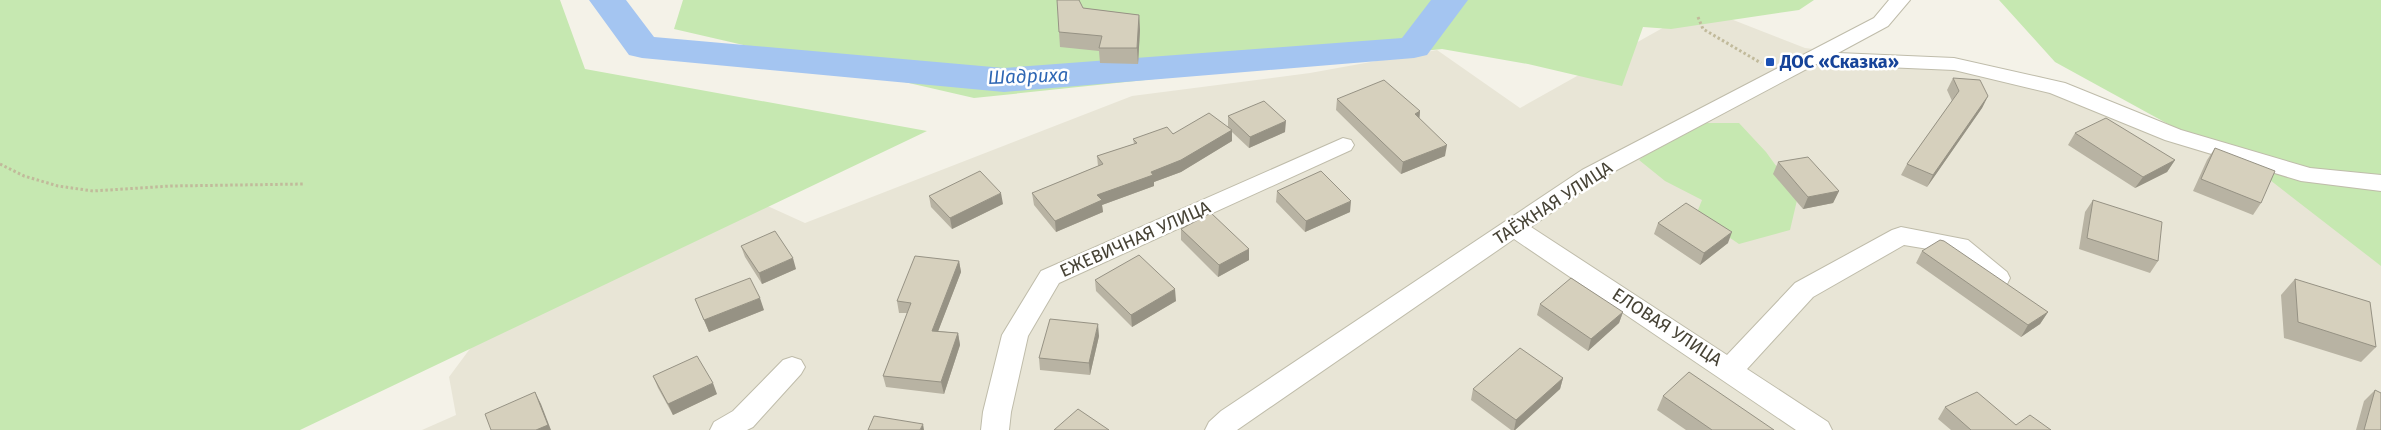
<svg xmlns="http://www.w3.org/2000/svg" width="2381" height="430" font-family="'Fira Sans',sans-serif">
<rect width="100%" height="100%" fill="#f4f2e8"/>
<path fill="#e8e5d6" d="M 1700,7 L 1805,48 L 2040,76 L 2339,207 L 2381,240 L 2381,430 L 422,430 L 456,415 L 449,377 L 569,215 L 752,199 L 805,223 L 1132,96 L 1310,73 L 1437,50 L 1520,108 Z"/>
<path fill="#c6e8b1" d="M 0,0 L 560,0 L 585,69 L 927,131 L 300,430 L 0,430 Z
M 683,0 L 1814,0 L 1799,10 L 1671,29 L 1643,27 L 1622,86 L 1528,64 L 1442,49 L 974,98 L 674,29 Z
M 1999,0 L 2381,0 L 2381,266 L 2270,180 L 2055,62 Z
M 1706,123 L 1739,123 L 1766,152 L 1798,196 L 1790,230 L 1739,244 L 1696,215 L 1702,200 L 1665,181 L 1639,160 L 1651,151 Z"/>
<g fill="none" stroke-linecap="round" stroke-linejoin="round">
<path fill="#a4c5f1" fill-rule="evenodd" d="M 589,0 L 626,0 L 654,37 L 1004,68 L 1402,38 L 1431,0 L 1468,0 L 1427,55 L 1414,58 L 1004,92 L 642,58 L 629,55 Z"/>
<defs>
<path id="minor" d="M 1889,0 L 1910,0 L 1888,26 L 1838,53 L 1954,58 L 2065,83 L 2181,130 L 2310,168 L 2381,175 L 2381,191 L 2301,181 L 2165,140 L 2050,93 L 1954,70 L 1816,64 L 1598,180 L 1531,227 L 1727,355 L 1795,283 L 1892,230 L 1901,227 L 1968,240 L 2007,272 L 2010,278 L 2007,284 L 1998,287 L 1989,284 L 1952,253 L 1904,245 L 1813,297 L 1747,369 L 1828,422 L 1832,430 L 1796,430 L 1514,239 L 1237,430 L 1205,430 L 1209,422 L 1221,411 L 1582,170 L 1874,18 Z
M 1343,138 L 1351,140 L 1354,145 L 1351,150 L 1059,283 L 1028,336 L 1011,412 L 1009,430 L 981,430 L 983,412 L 1002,335 L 1041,271 Z
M 792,357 L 801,360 L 805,367 L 801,374 L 753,427 L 747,430 L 710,430 L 714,422 L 733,411 L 783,360 Z"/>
</defs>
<use href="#minor" stroke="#bfbcaa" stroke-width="2"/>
<path stroke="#c1ba9b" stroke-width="3" stroke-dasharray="2.5 2.5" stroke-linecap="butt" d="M 1698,17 L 1703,29 L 1761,63
M 0,164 L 24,176 L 58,186 L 93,191 L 171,186 L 305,184"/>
<use href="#minor" fill="#fff" fill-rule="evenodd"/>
</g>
<path fill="#b8b3a3" d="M 1083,8 L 1139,15 L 1140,30 L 1138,64 L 1100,63 L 1099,51 L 1060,47 L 1059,32 Z
M 1953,78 L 1988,96 L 1982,108 L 1927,187 L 1901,175 L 1907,164 L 1952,101 L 1947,90 Z
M 1337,99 L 1420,111 L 1419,118 L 1445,156 L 1401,174 L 1336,110 Z
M 1228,116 L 1285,132 L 1249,148 L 1232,132 L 1232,141 L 1181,172 L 1154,182 L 1154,186 L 1102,205 L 1103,212 L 1056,232 L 1034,205 L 1032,193 L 1098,166 L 1097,156 L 1134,144 L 1133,139 L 1228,126 Z
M 2075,133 L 2175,160 L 2167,172 L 2135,188 L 2068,145 Z
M 2215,148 L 2261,203 L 2253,215 L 2193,191 L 2207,160 Z
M 1778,162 L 1839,191 L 1833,203 L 1803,209 L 1773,174 Z
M 1277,191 L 1350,212 L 1305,232 L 1276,202 Z
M 929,196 L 1003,204 L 952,229 L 931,207 Z
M 2093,200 L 2158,261 L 2150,273 L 2079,249 L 2085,212 Z
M 1658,223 L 1728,243 L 1700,265 L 1654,234 Z
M 1181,229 L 1249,260 L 1218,277 L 1181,240 Z
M 741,246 L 796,269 L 762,284 L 745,257 Z
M 1922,251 L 2048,312 L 2040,324 L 2021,337 L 1916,263 Z
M 959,261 L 961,272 L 938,331 L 958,333 L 960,345 L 944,394 L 886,387 L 883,376 L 907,313 L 899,313 L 897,301 Z
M 2295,279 L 2376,347 L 2361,362 L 2284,338 L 2281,295 Z
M 1095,280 L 1176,301 L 1132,327 L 1096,291 Z
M 695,299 L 764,310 L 709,332 Z
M 1540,304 L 1623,312 L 1619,323 L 1588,351 L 1537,315 Z
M 1099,336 L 1090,375 L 1040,370 L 1039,358 Z
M 653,376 L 717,394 L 673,415 L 658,388 Z
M 1563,378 L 1560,389 L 1515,430 L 1511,430 L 1471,400 L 1473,389 Z
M 2375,390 L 2381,430 L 2356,430 L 2364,401 Z
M 1663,396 L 1774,430 L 1686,430 L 1657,410 Z
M 1945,407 L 2016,425 L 2051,430 L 1951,430 L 1938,419 Z"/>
<path fill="#969284" d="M 1139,15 L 1140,30 L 1138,64 L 1137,48 Z
M 1988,96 L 1982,108 L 1927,187 L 1933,175 Z
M 1420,111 L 1419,123 L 1415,114 Z
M 1286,121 L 1285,132 L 1249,148 L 1250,137 Z
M 1232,130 L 1232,141 L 1181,172 L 1154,182 L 1154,186 L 1102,205 L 1103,212 L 1056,232 L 1055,221 L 1097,195 L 1151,172 Z
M 1447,145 L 1445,156 L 1401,174 L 1403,162 Z
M 2175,160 L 2167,172 L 2135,188 L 2143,177 Z
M 1839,191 L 1833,203 L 1803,209 L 1808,197 Z
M 1001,193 L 1003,204 L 952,229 L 950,218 Z
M 1351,201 L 1350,212 L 1305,232 L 1306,221 Z
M 1732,232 L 1728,243 L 1700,265 L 1704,253 Z
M 1249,249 L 1249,260 L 1218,277 L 1219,265 Z
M 793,258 L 796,269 L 762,284 L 759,273 Z
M 959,261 L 961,272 L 934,342 L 932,331 Z
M 1175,289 L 1176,301 L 1132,327 L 1131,315 Z
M 760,298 L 764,310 L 709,332 L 704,320 Z
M 1623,312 L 1619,323 L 1588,351 L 1591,339 Z
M 2048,312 L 2040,324 L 2021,337 L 2028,325 Z
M 1098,324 L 1099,336 L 1090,375 L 1089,363 Z
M 958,333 L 960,345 L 944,394 L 941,382 Z
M 1563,378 L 1560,389 L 1515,430 L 1514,430 L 1516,420 Z
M 713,383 L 717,394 L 673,415 L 668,404 Z
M 535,392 L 541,404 L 551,430 L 536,430 Z
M 923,424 L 924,430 L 920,430 Z"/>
<path fill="#d6d0bd" stroke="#969284" d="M 1057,0 L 1079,0 L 1083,8 L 1139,15 L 1137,48 L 1099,48 L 1102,36 L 1059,32 Z
M 1953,78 L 1980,80 L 1988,96 L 1933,175 L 1907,164 L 1959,91 Z
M 1384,80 L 1420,111 L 1415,114 L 1447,145 L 1403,162 L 1337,99 Z
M 1264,101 L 1286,121 L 1250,137 L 1228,116 Z
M 1209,113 L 1232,130 L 1181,160 L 1151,172 L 1153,175 L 1097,195 L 1102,200 L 1055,221 L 1032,193 L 1103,164 L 1097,156 L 1137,143 L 1133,139 L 1167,127 L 1173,134 Z
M 2106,118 L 2175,160 L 2143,177 L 2075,133 Z
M 2215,148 L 2275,171 L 2261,203 L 2201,179 Z
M 1808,157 L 1839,191 L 1808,197 L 1778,162 Z
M 980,171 L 1001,193 L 950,218 L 929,196 Z
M 1321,171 L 1351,201 L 1306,221 L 1277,191 Z
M 2093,200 L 2162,222 L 2158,261 L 2087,238 Z
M 1686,203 L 1732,232 L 1704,253 L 1658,223 Z
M 1211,213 L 1249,249 L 1219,265 L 1181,229 Z
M 775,231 L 793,258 L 759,273 L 741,246 Z
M 1940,240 L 1944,241 L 2048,312 L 2028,325 L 1922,251 Z
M 1139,255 L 1175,289 L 1131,315 L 1095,280 Z
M 915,256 L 959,261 L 932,331 L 958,333 L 941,382 L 883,376 L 911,303 L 897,301 Z
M 750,278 L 760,298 L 704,320 L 695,299 Z
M 1571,278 L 1623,312 L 1591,339 L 1540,304 Z
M 2295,279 L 2370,302 L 2376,347 L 2298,322 Z
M 1050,319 L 1098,324 L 1089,363 L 1039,358 Z
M 1520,348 L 1563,378 L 1516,420 L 1473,389 Z
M 697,356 L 713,383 L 668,404 L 653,376 Z
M 1689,372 L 1774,430 L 1712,430 L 1663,396 Z
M 2375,390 L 2381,393 L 2381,430 L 2364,430 Z
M 535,392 L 548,425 L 536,430 L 491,430 L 485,414 Z
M 1977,392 L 2016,425 L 2030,415 L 2051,430 L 1971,430 L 1945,407 Z
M 1078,409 L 1109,430 L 1054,430 Z
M 874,416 L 923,424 L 920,430 L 868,430 Z"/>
<rect fill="#1a4fb4" stroke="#fff" stroke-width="2" x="1765" y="57" width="10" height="10" rx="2.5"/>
<g text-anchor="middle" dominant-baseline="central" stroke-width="5" stroke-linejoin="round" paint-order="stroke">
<g font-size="18" font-weight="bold" fill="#164399" stroke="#fff" text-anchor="start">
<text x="1780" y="62">ДОС «Сказка»</text>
</g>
<g font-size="18" fill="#474336" stroke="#fff">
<text transform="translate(1553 203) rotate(-33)">ТАЁЖНАЯ УЛИЦА</text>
<text transform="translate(1135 239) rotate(-24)">ЕЖЕВИЧНАЯ УЛИЦА</text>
<text transform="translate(1667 327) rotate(33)">ЕЛОВАЯ УЛИЦА</text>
</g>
<g font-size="19" font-style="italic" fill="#2f67b4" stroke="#fff">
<text transform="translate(1028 76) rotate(-2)">Шадриха</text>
</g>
</g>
</svg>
